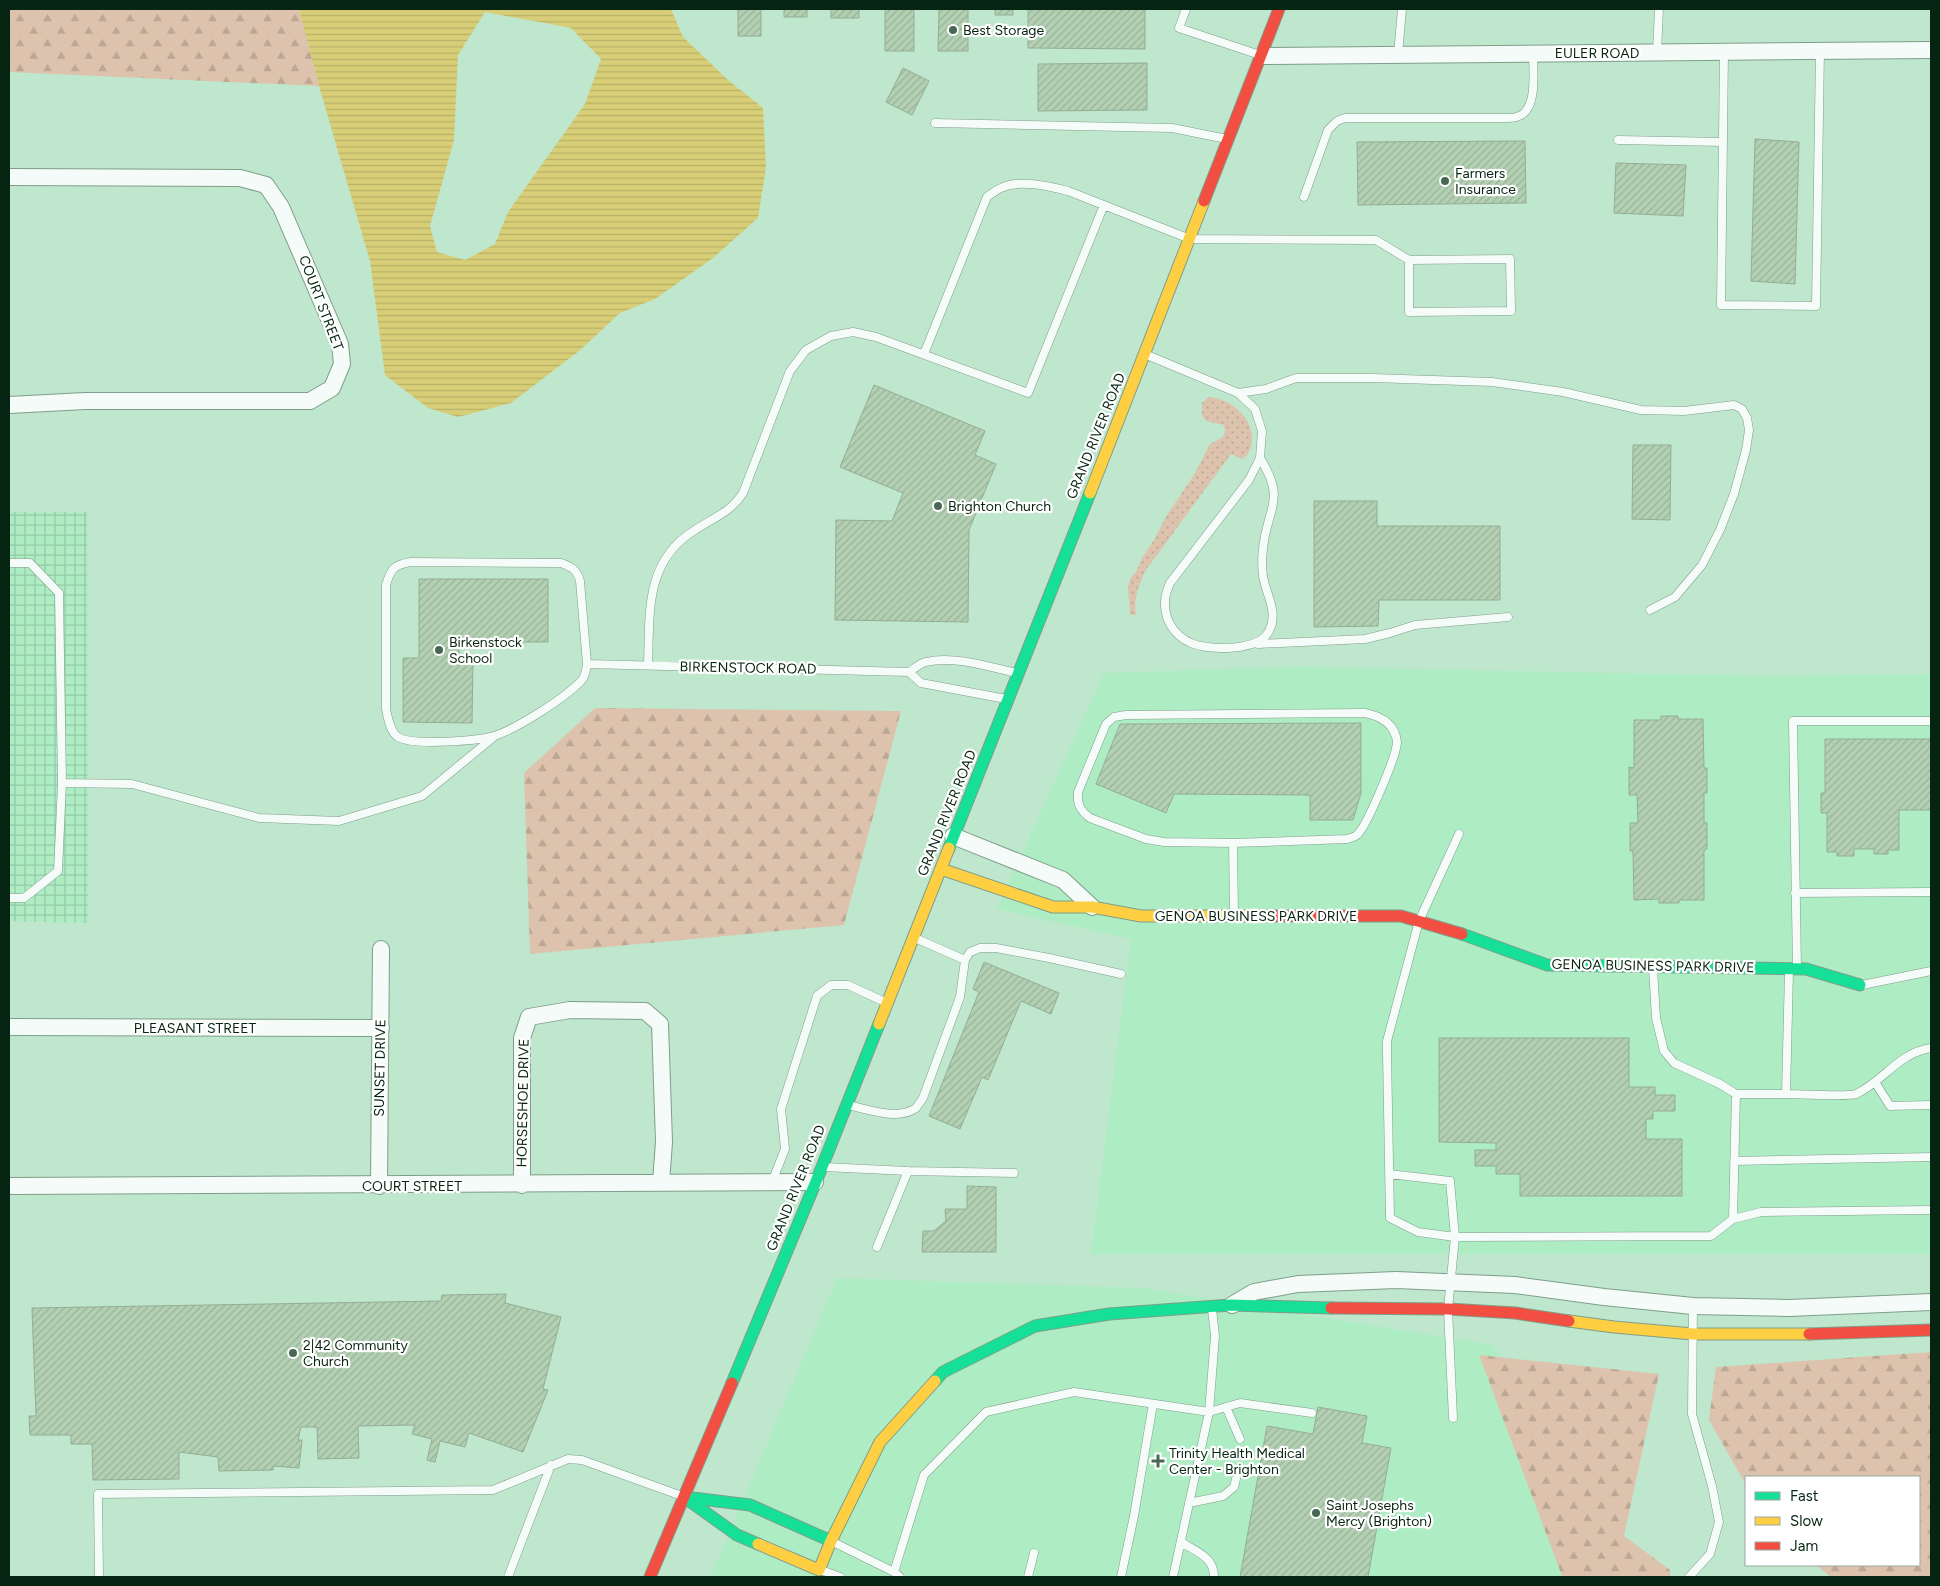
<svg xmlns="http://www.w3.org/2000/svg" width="1940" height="1586" font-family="Figtree,sans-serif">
<defs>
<pattern id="industrial-grid" width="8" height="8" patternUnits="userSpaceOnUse" patternTransform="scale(1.25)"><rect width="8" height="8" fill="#aeecc4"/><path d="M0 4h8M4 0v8" fill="none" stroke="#94caa7"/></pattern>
<pattern id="grass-dots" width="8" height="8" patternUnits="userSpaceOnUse" patternTransform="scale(1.25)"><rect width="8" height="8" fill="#ddc3ad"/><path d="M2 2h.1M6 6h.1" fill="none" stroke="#bca794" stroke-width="1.8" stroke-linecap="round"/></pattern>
<pattern id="forest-firs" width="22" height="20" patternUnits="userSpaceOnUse" patternTransform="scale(1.25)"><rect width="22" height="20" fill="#ddc3ad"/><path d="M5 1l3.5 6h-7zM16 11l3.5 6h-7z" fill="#bca794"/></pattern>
<pattern id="water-rules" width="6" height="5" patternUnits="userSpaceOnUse" patternTransform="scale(1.25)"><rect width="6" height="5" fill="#d8ce78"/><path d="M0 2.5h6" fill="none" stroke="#b8b167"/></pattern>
<pattern id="building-hatch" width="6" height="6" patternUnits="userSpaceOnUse" patternTransform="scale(1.25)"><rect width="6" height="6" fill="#b3d0b3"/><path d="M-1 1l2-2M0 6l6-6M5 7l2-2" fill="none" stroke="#98b299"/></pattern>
</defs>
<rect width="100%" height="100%" fill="#bfe7cd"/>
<path fill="#aeecc4" d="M 1300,667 L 1775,676 L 1931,674 L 1931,1254 L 1091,1254 L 1131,939 L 997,909 L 1104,673 Z
M 837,1278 L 1143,1288 L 1493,1345 L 1617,1577 L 711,1577 Z"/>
<path fill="url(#industrial-grid)" d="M 9,512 L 87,512 L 88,923 L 9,921 Z"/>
<path fill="url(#grass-dots)" d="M 1209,397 C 1233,399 1257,421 1251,446 C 1249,452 1247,457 1242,459 L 1231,454 L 1146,570 C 1139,584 1133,599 1136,615 L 1133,615 L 1130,614 L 1128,587 L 1130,579 L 1137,570 L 1142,558 L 1154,540 L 1167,515 L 1194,475 L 1210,444 L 1223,437 L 1225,432 L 1224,425 L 1206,421 L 1202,416 L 1202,403 Z"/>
<path fill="url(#forest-firs)" d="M 9,9 L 299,9 L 319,86 L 9,72 Z
M 595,708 L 901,711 L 844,925 L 530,954 L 524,773 Z
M 1931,1352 L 1931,1577 L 1831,1577 L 1816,1565 L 1919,1565 L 1919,1477 L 1746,1477 L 1746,1485 L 1709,1420 L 1716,1367 Z
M 1479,1355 L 1659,1374 L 1624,1536 L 1670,1570 L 1670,1577 L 1562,1576 Z"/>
<path fill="url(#water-rules)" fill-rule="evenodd" d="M 299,9 L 671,9 L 683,37 L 728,80 L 763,108 L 766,167 L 758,218 L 713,258 L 655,299 L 620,313 L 579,351 L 511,403 L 458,417 L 428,408 L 385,375 L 370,261 L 319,86 ZM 485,12 L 571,28 L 601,59 L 585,104 L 508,212 L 495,244 L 465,260 L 437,252 L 430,226 L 454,140 L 458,55 Z"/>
<path fill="url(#building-hatch)" stroke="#94ad96" d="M 738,9 L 761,9 L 761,36 L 738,36 Z
M 784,9 L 807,9 L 807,17 L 784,17 Z
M 831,9 L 859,9 L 859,18 L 831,18 Z
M 885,9 L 914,9 L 914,51 L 885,51 Z
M 939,9 L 968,9 L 968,51 L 938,51 Z
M 995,9 L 1013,9 L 1013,15 L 995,15 Z
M 1028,9 L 1145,9 L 1145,49 L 1028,48 Z
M 1147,63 L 1147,110 L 1038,111 L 1038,64 Z
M 903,68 L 929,81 L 912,115 L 886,102 Z
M 1755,139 L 1799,142 L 1795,284 L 1751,281 Z
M 1525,141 L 1526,203 L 1358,205 L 1357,142 Z
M 1616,163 L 1686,165 L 1683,216 L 1614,213 Z
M 874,385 L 985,431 L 975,455 L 996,464 L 969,530 L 968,622 L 835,620 L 836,520 L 892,521 L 903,493 L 840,467 Z
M 1633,445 L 1671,445 L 1670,520 L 1632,519 Z
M 1314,501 L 1377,501 L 1377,526 L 1500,526 L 1500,600 L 1379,600 L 1378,626 L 1314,627 Z
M 419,579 L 548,579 L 548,642 L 459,642 L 459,659 L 473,659 L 472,723 L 403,722 L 403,658 L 419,658 Z
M 1661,716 L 1678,716 L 1678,719 L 1703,719 L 1704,768 L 1707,768 L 1707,793 L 1704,793 L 1704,822 L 1707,823 L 1707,849 L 1704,850 L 1704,900 L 1679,900 L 1679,903 L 1659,903 L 1659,899 L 1634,900 L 1633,851 L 1630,851 L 1630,823 L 1638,823 L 1637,795 L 1629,795 L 1629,767 L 1634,768 L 1634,720 L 1661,720 Z
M 1361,723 L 1361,793 L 1353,820 L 1310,820 L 1310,795 L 1174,794 L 1166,813 L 1096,784 L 1120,724 Z
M 1825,739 L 1931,739 L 1931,810 L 1899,810 L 1899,850 L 1888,850 L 1888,854 L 1874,854 L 1874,849 L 1854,849 L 1854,856 L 1837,856 L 1837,852 L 1827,852 L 1827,813 L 1821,813 L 1821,793 L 1825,793 Z
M 984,962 L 1059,993 L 1051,1014 L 1021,1001 L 988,1080 L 982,1077 L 960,1129 L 929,1116 L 979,992 L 973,989 Z
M 1439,1038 L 1629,1038 L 1629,1087 L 1655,1087 L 1655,1095 L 1675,1095 L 1675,1111 L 1653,1111 L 1653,1119 L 1646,1119 L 1646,1139 L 1682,1139 L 1682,1196 L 1520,1196 L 1520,1174 L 1496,1174 L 1496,1166 L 1475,1166 L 1475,1150 L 1496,1150 L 1496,1143 L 1439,1142 Z
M 967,1186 L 996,1187 L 996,1252 L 922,1252 L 923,1231 L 934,1231 L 946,1221 L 945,1209 L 967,1209 Z
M 506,1294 L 505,1303 L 561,1317 L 543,1389 L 548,1390 L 523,1452 L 469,1433 L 465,1447 L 440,1441 L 435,1462 L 427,1460 L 432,1439 L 412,1434 L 415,1425 L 358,1426 L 359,1458 L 318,1459 L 317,1427 L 301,1427 L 298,1440 L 302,1440 L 299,1468 L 273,1466 L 273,1470 L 219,1471 L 218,1457 L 179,1452 L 179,1479 L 93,1480 L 92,1444 L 71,1444 L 71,1435 L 30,1435 L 29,1416 L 36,1416 L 32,1308 L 441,1301 L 442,1295 Z
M 1318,1407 L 1367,1416 L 1362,1443 L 1391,1448 L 1368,1577 L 1240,1577 L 1267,1426 L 1313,1434 Z"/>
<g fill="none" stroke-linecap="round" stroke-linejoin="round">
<defs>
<path id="lane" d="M 1186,9 L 1179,28 L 1260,55
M 1657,52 L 1659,9
M 1724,52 L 1721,305 L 1816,306 L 1820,51
M 1398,54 L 1402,9
M 935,123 L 1172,128 L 1227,139
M 1618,140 L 1723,142
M 1304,197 L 1328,130 L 1337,121 L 1345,118 L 1507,118 C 1511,118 1516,118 1519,116 C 1538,109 1533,70 1533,53
M 924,354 L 987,197 C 991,194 996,190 1001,188 C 1020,179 1048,186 1068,191 L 1190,239 L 1376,240 L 1409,260 L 1510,259 L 1511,311 L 1409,312 L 1409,260
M 1147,355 L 1238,393 L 1255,409 L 1262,431 L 1260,458 L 1249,480 L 1170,583 C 1168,588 1165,595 1165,601 C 1164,619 1174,636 1191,643 C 1209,651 1260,651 1269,631 C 1279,612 1266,595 1263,576 C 1262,568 1262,557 1263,549 C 1267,507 1287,501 1260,458
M 1238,393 L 1266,389 L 1296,378 L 1373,378 L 1492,382 L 1563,392 L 1641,410 L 1684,411 L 1734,405 L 1742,409 L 1747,418 L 1749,430 L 1746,450 L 1734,494 L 1720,530 L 1702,565 L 1675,597 L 1650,610
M 411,562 L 561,563 C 572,567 577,570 580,581 L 587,664 C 586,670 586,676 581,681 C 565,698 519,727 497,735 C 480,741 413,746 398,737 C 390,732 388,718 386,709 L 386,585 C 391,568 394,565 411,562 Z
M 9,563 L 30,563 L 59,593 L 62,783 L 58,871 L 24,898 L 9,898
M 1258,644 L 1365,639 L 1390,633 L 1415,625 L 1508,617
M 587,664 L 909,672 C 914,669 920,663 926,662 C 953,655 990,667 1016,673
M 648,665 C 650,614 644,561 695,530 C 713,518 731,512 743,493 L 790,371 L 806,350 L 831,336 L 853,332 L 876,337 L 1028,393 L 1104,205
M 909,672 L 921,683 L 1006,699
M 62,783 L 132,784 L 259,818 L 339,821 L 422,796 L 495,736
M 1233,843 L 1164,842 L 1146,839 L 1090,818 C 1080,810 1077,805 1078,792 L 1106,724 L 1114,717 L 1126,715 L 1365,713 C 1380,716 1395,723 1397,742 C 1397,755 1367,826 1357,835 C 1355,837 1350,838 1347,839 L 1233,843 L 1234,914
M 1795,893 L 1931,892
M 965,960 L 970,952 L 980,948 L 996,948 L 1049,958 L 1121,974
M 1653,968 L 1656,1018 L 1664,1051 L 1674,1063 L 1720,1084 L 1736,1094
M 1797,968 L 1793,721 L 1931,721
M 1862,985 L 1931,971
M 1875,1082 L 1890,1106 L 1931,1105
M 1786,1094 C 1798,1094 1848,1097 1856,1094 C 1884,1081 1898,1053 1931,1048
M 848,1105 C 867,1109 898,1121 916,1108 C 918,1105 921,1101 923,1098 L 960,997 L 965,960 L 915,938
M 1734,1161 L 1931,1157
M 824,1167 L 908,1171 L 1014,1173
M 1389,1174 L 1450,1181 L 1455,1237 L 1418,1232 L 1390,1218 L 1387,1053 L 1387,1041 L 1419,921 L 1459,834
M 772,1182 L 785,1149 L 781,1109 L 817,996 L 831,985 L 848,985 L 885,1002
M 1733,1219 L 1761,1212 L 1931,1210
M 877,1247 L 908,1171
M 1226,1407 L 1240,1439
M 1453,1418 L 1448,1309 L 1455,1237 L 1711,1236 L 1733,1219 L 1736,1094 L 1786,1094 L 1789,971
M 1189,1503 L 1223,1496 L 1234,1487 L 1238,1471
M 833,1542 L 894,1572 L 900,1577
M 1181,1542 C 1197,1552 1214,1557 1214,1577
M 821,1570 L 840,1577
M 894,1572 L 924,1475 L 986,1412 L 1074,1392 L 1209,1412 L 1240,1403 L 1312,1413
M 99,1577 L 98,1494 L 493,1490 L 568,1459 L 582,1460 L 682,1496
M 508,1577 L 551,1465
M 1028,1577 L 1034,1553
M 1121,1577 L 1134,1516 L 1153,1404
M 1173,1577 L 1209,1412 L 1215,1336 L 1212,1309
M 1689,1577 L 1710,1554 L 1719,1522 L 1712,1486 L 1692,1414 L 1693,1306"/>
<path id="street" d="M 1262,56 L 1931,50
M 9,177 L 240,178 L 266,185 L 281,207 L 340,344 L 342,364 L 332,388 L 310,401 L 85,401 L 9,405
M 953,836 L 1063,880 L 1092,907
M 9,1027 L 381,1028
M 522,1185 L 522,1038 L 529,1017 L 570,1010 L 645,1011 L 660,1024 L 664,1142 L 661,1182
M 9,1186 L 815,1182
M 379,1186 L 381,949
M 1232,1305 L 1254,1292 L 1298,1284 L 1396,1280 L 1515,1285 L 1604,1297 L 1693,1306 L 1789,1308 L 1931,1302"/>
<path id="fast" d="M 949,848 L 1090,493
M 1462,934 L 1547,965 L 1806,969 L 1860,985
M 935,1381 L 943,1372 L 1035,1326 L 1109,1314 L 1231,1305 L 1331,1308
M 732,1383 L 822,1167 L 879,1024
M 758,1544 L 737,1535 L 684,1497 L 750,1505 L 831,1541"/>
<path id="slow" d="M 1090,493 L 1204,201
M 941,869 L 1053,907 L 1092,907 L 1141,916 L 1262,916
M 879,1024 L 949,848
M 1569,1321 L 1614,1327 L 1693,1334 L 1809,1334
M 758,1544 L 819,1570 L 831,1541 L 880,1442 L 935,1381"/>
<path id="jam" d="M 1204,201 L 1279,9
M 1262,916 L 1401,916 L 1462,934
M 1331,1308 L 1448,1309 L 1515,1313 L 1569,1321
M 1809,1334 L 1931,1330
M 650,1577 L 732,1383"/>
</defs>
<use href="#lane" stroke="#7f9e8a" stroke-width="9"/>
<use href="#street" stroke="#7f9e8a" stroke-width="18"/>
<use href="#fast" stroke="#7f9e8a" stroke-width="13"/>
<use href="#slow" stroke="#7f9e8a" stroke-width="13"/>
<use href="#jam" stroke="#7f9e8a" stroke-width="13"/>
<use href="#lane" stroke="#f5fbf8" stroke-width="8"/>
<use href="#street" stroke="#f5fbf8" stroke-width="16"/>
<use href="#fast" stroke="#16e098" stroke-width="11"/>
<use href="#slow" stroke="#ffcf43" stroke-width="11"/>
<use href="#jam" stroke="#f24e42" stroke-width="11"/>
</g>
<g fill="#476853" stroke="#fff" stroke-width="2">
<circle cx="953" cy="30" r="5"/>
<circle cx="1445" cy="181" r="5"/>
<circle cx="938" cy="506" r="5"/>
<circle cx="439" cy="650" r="5"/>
<circle cx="293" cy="1353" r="5"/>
<path d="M1155.5 1453.5h5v5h5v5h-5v5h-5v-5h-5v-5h5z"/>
<circle cx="1316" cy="1513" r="5"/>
</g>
<g text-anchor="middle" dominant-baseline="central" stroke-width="4.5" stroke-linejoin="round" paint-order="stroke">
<g font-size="14" fill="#062412" stroke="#fff" text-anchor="start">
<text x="963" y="30">Best Storage</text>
<text x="1455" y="173">Farmers<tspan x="1455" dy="16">Insurance</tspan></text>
<text x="948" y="506">Brighton Church</text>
<text x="449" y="642">Birkenstock<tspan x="449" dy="16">School</tspan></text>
<text x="303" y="1345">2|42 Community<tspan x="303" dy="16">Church</tspan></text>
<text x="1169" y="1453">Trinity Health Medical<tspan x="1169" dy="16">Center - Brighton</tspan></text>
<text x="1326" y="1505">Saint Josephs<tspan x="1326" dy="16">Mercy (Brighton)</tspan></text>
</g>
<g font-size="14" fill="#062412" stroke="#fff">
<text x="1597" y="53">EULER ROAD</text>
<text transform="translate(321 303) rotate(69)">COURT STREET</text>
<text transform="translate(1096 436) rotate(-68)">GRAND RIVER ROAD</text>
<text transform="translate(748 668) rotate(1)">BIRKENSTOCK ROAD</text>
<text transform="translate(947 813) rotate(-68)">GRAND RIVER ROAD</text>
<text x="1256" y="916">GENOA BUSINESS PARK DRIVE</text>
<text transform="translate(1653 966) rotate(1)">GENOA BUSINESS PARK DRIVE</text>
<text x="195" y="1028">PLEASANT STREET</text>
<text transform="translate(380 1068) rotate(-89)">SUNSET DRIVE</text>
<text transform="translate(523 1103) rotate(-89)">HORSESHOE DRIVE</text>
<text x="412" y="1186">COURT STREET</text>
<text transform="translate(796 1188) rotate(-68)">GRAND RIVER ROAD</text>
</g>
</g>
<rect width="1940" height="1586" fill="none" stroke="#062412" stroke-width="20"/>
<rect x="1745" y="1476" width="175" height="90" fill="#ffffff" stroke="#9ba7a0"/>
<rect x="1755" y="1492" width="25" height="8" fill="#16e098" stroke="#9ba7a0"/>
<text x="1790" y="1501" font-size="15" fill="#062412">Fast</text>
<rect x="1755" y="1517" width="25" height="8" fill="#ffcf43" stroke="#9ba7a0"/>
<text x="1790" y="1526" font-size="15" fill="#062412">Slow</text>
<rect x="1755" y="1542" width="25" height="8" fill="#f24e42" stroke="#9ba7a0"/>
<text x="1790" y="1551" font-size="15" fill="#062412">Jam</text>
</svg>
